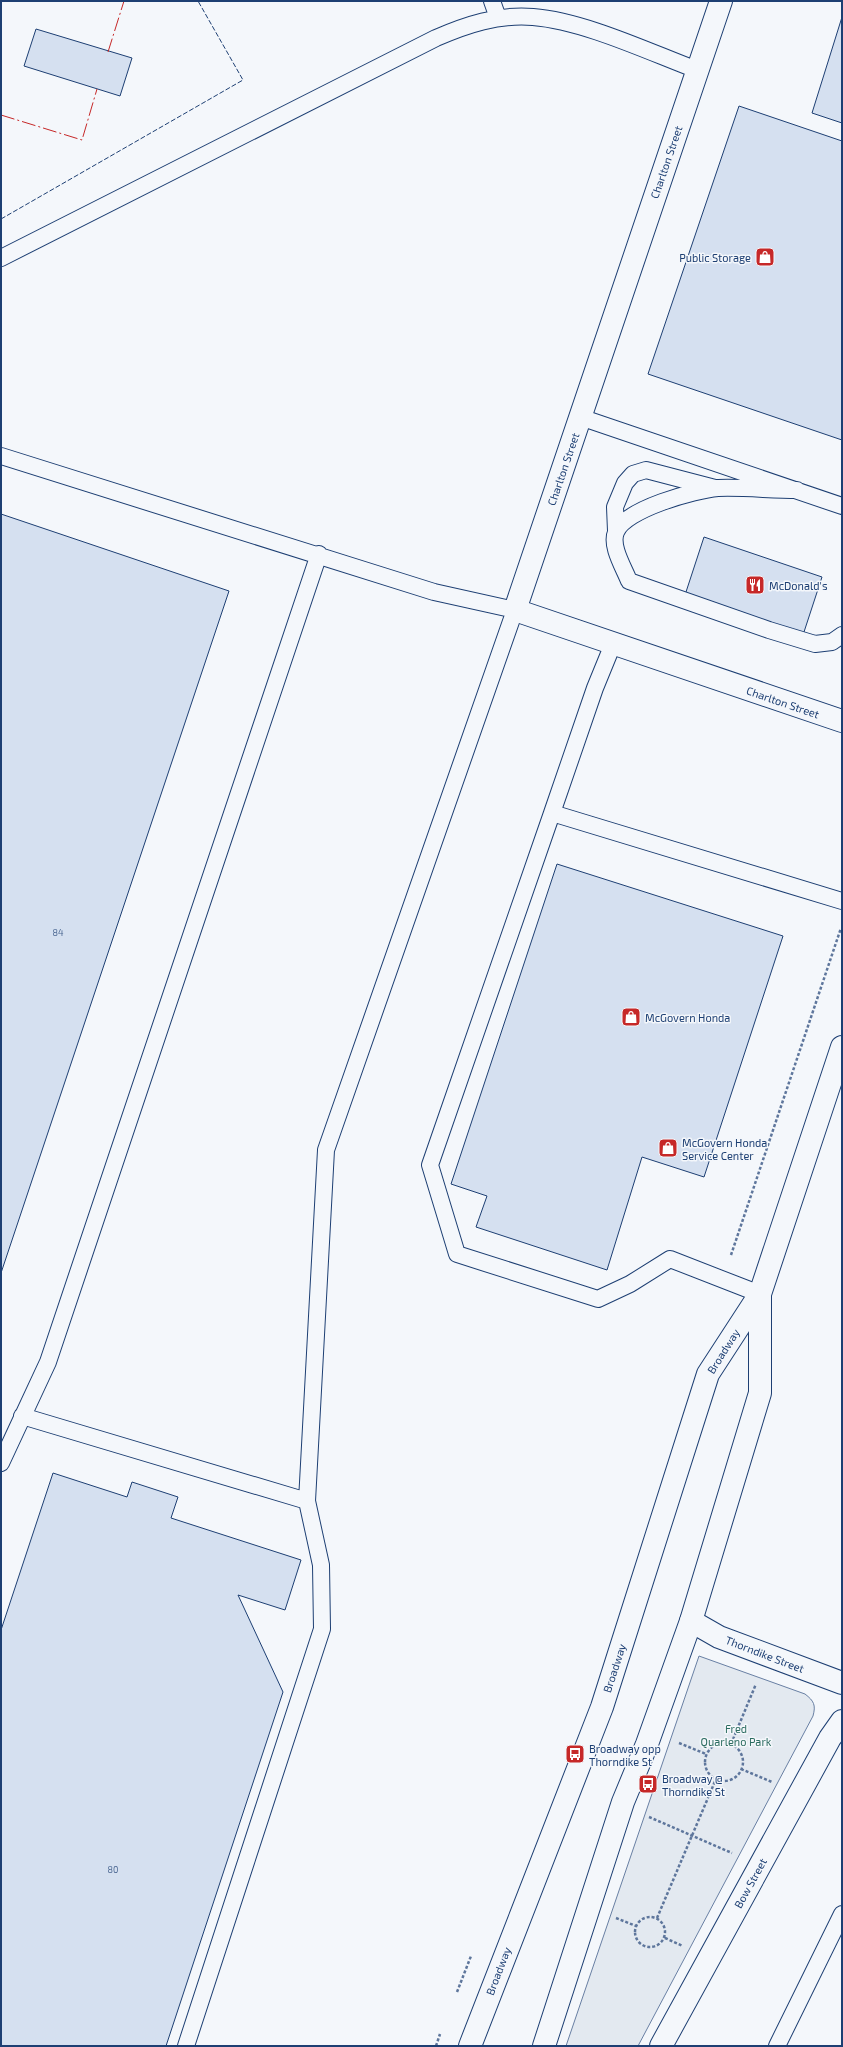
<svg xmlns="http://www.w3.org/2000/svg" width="843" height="2047" font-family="'Exo 2',sans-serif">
<rect width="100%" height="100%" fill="#f4f7fb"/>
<path fill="#e3e9f0" stroke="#687fa3" d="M 699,1656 L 805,1694 C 814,1701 816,1705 813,1716 L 638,2046 L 566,2046 Z"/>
<path fill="#d5e0f0" stroke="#1d3f73" d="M 842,17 L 842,123 L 812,113 Z
M 36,29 L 132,58 L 120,96 L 24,66 Z
M 739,106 L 842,141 L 842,440 L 648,374 Z
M 1,514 L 229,591 L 1,1273 Z
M 704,537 L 822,577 L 803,635 L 685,595 Z
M 557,864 L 783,936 L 704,1177 L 642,1157 L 607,1270 L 476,1227 L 487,1196 L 451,1184 Z
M 53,1473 L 127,1497 L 132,1482 L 178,1497 L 171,1518 L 301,1560 L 285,1610 L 238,1595 L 283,1692 L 166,2046 L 1,2046 L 1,1630 Z"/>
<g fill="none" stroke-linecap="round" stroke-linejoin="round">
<defs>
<path id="service" d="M 492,1 L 498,18
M 1,258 L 436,38 C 466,25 498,14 533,17 C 584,21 649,52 697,70
M 580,417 L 842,506
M 1,456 L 434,592 L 515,610 L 326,1150 L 307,1501 L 22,1416
M 797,490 C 771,490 744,487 718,488 C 695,490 625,509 616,532 C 610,546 624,568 629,581 L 769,630 L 815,644 L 832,642 L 842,635
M 616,531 L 615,507 L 625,483 L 633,474 L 646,470 L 715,488
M 552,813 L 595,688 L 613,644
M 760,1294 L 670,1259 L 630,1284 L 598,1299 L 457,1254 L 430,1165 L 552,813 L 842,901
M 1,1463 L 48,1362 L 319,554
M 186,2046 L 322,1629 L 321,1565 L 307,1501
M 777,2046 L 842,1914"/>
<path id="minor" d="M 721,1 L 515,610 L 842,721
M 691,1621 L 719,1637 L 842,1683"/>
<path id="secondary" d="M 661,2046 L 830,1738 L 842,1721"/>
<path id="primary" d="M 470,2046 L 602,1707 L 708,1374 L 760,1294 L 842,1047
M 544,2046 L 623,1802 L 647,1744 L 691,1621 L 760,1393 L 760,1294"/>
</defs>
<use href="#service" stroke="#1d3f73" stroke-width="18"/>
<use href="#minor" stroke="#1d3f73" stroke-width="24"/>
<use href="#secondary" stroke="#1d3f73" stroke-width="24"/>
<use href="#primary" stroke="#1d3f73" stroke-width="24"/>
<path stroke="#5e769c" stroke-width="2.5" stroke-dasharray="3 2" stroke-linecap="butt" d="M 731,1255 L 841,928
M 679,1743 L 706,1754
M705 1762a19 19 0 1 1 38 0a19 19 0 1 1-38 0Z
M 731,1744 L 756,1684
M 741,1769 L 772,1782
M 649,1817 L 732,1853
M635 1932a15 15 0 1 1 30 0a15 15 0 1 1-30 0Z
M 616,1918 L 636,1926
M 657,1918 L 716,1779
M 665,1938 L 683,1946
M 457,1992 L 471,1956
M 436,2046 L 440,2034"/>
<use href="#service" stroke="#f4f7fb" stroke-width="16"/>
<use href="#minor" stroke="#f4f7fb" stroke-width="22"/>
<use href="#secondary" stroke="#f4f7fb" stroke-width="22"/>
<use href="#primary" stroke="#f4f7fb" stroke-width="22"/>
<path stroke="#1d3f73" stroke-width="1" stroke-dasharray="5 2" stroke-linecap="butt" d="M 1,219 L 243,80 L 198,1"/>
<path stroke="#c62828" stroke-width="1" stroke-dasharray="14 3 2 3" stroke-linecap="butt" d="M 108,52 L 124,1
M 1,115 L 82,140 L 97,89"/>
</g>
<defs>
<symbol id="shop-square" viewBox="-11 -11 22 22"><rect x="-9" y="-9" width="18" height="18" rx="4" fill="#c62828" stroke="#f4f7fb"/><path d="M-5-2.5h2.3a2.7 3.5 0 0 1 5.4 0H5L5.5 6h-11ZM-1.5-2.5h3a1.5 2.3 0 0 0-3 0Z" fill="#fff"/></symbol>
<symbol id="restaurant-square" viewBox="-11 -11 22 22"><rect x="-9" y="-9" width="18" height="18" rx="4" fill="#c62828" stroke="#f4f7fb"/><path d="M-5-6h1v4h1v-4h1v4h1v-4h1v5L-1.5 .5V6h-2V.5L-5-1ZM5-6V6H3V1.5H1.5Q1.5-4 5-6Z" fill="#fff"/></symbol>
<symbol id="bus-square" viewBox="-11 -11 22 22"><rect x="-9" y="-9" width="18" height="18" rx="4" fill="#c62828" stroke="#f4f7fb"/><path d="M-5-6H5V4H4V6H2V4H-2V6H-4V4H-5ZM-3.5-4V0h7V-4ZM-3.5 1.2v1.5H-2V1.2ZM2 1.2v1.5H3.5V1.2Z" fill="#fff"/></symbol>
</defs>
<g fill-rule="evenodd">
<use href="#shop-square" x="754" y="246" width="22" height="22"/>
<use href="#restaurant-square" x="744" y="574" width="22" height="22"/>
<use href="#shop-square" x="620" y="1006" width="22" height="22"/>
<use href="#shop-square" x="657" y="1137" width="22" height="22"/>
<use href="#bus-square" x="564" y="1743" width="22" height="22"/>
<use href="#bus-square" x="637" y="1773" width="22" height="22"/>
</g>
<g text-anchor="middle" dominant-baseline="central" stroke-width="3" stroke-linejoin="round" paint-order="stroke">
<g font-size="9" fill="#4b6792">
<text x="58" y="932">84</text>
<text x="113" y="1869">80</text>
</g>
<g font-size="11" fill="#1d3f73" stroke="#f4f7fb">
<text transform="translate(666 162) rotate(-71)">Charlton Street</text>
<text transform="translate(563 469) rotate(-71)">Charlton Street</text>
<text transform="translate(783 702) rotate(19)">Charlton Street</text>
<text transform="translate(723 1351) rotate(-58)">Broadway</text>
<text transform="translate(765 1654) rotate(21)">Thorndike Street</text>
<text transform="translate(614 1668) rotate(-72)">Broadway</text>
<text transform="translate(750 1883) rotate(-61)">Bow Street</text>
<text transform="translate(498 1971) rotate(-69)">Broadway</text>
</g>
<g font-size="11" fill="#1d3f73" stroke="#f4f7fb" text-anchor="start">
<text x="751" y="257" text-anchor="end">Public Storage</text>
<text x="769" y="585">McDonald's</text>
<text x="645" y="1017">McGovern Honda</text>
<text x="682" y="1142">McGovern Honda<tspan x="682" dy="13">Service Center</tspan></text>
<text x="589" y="1748">Broadway opp<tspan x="589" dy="13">Thorndike St</tspan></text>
<text x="662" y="1778">Broadway @<tspan x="662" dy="13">Thorndike St</tspan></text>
</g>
<g font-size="11" fill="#2c6c60" stroke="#f4f7fb">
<text x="736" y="1728">Fred<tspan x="736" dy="13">Quarleno Park</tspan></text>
</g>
</g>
<rect width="843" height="2047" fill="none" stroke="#1d3f73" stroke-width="4"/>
</svg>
